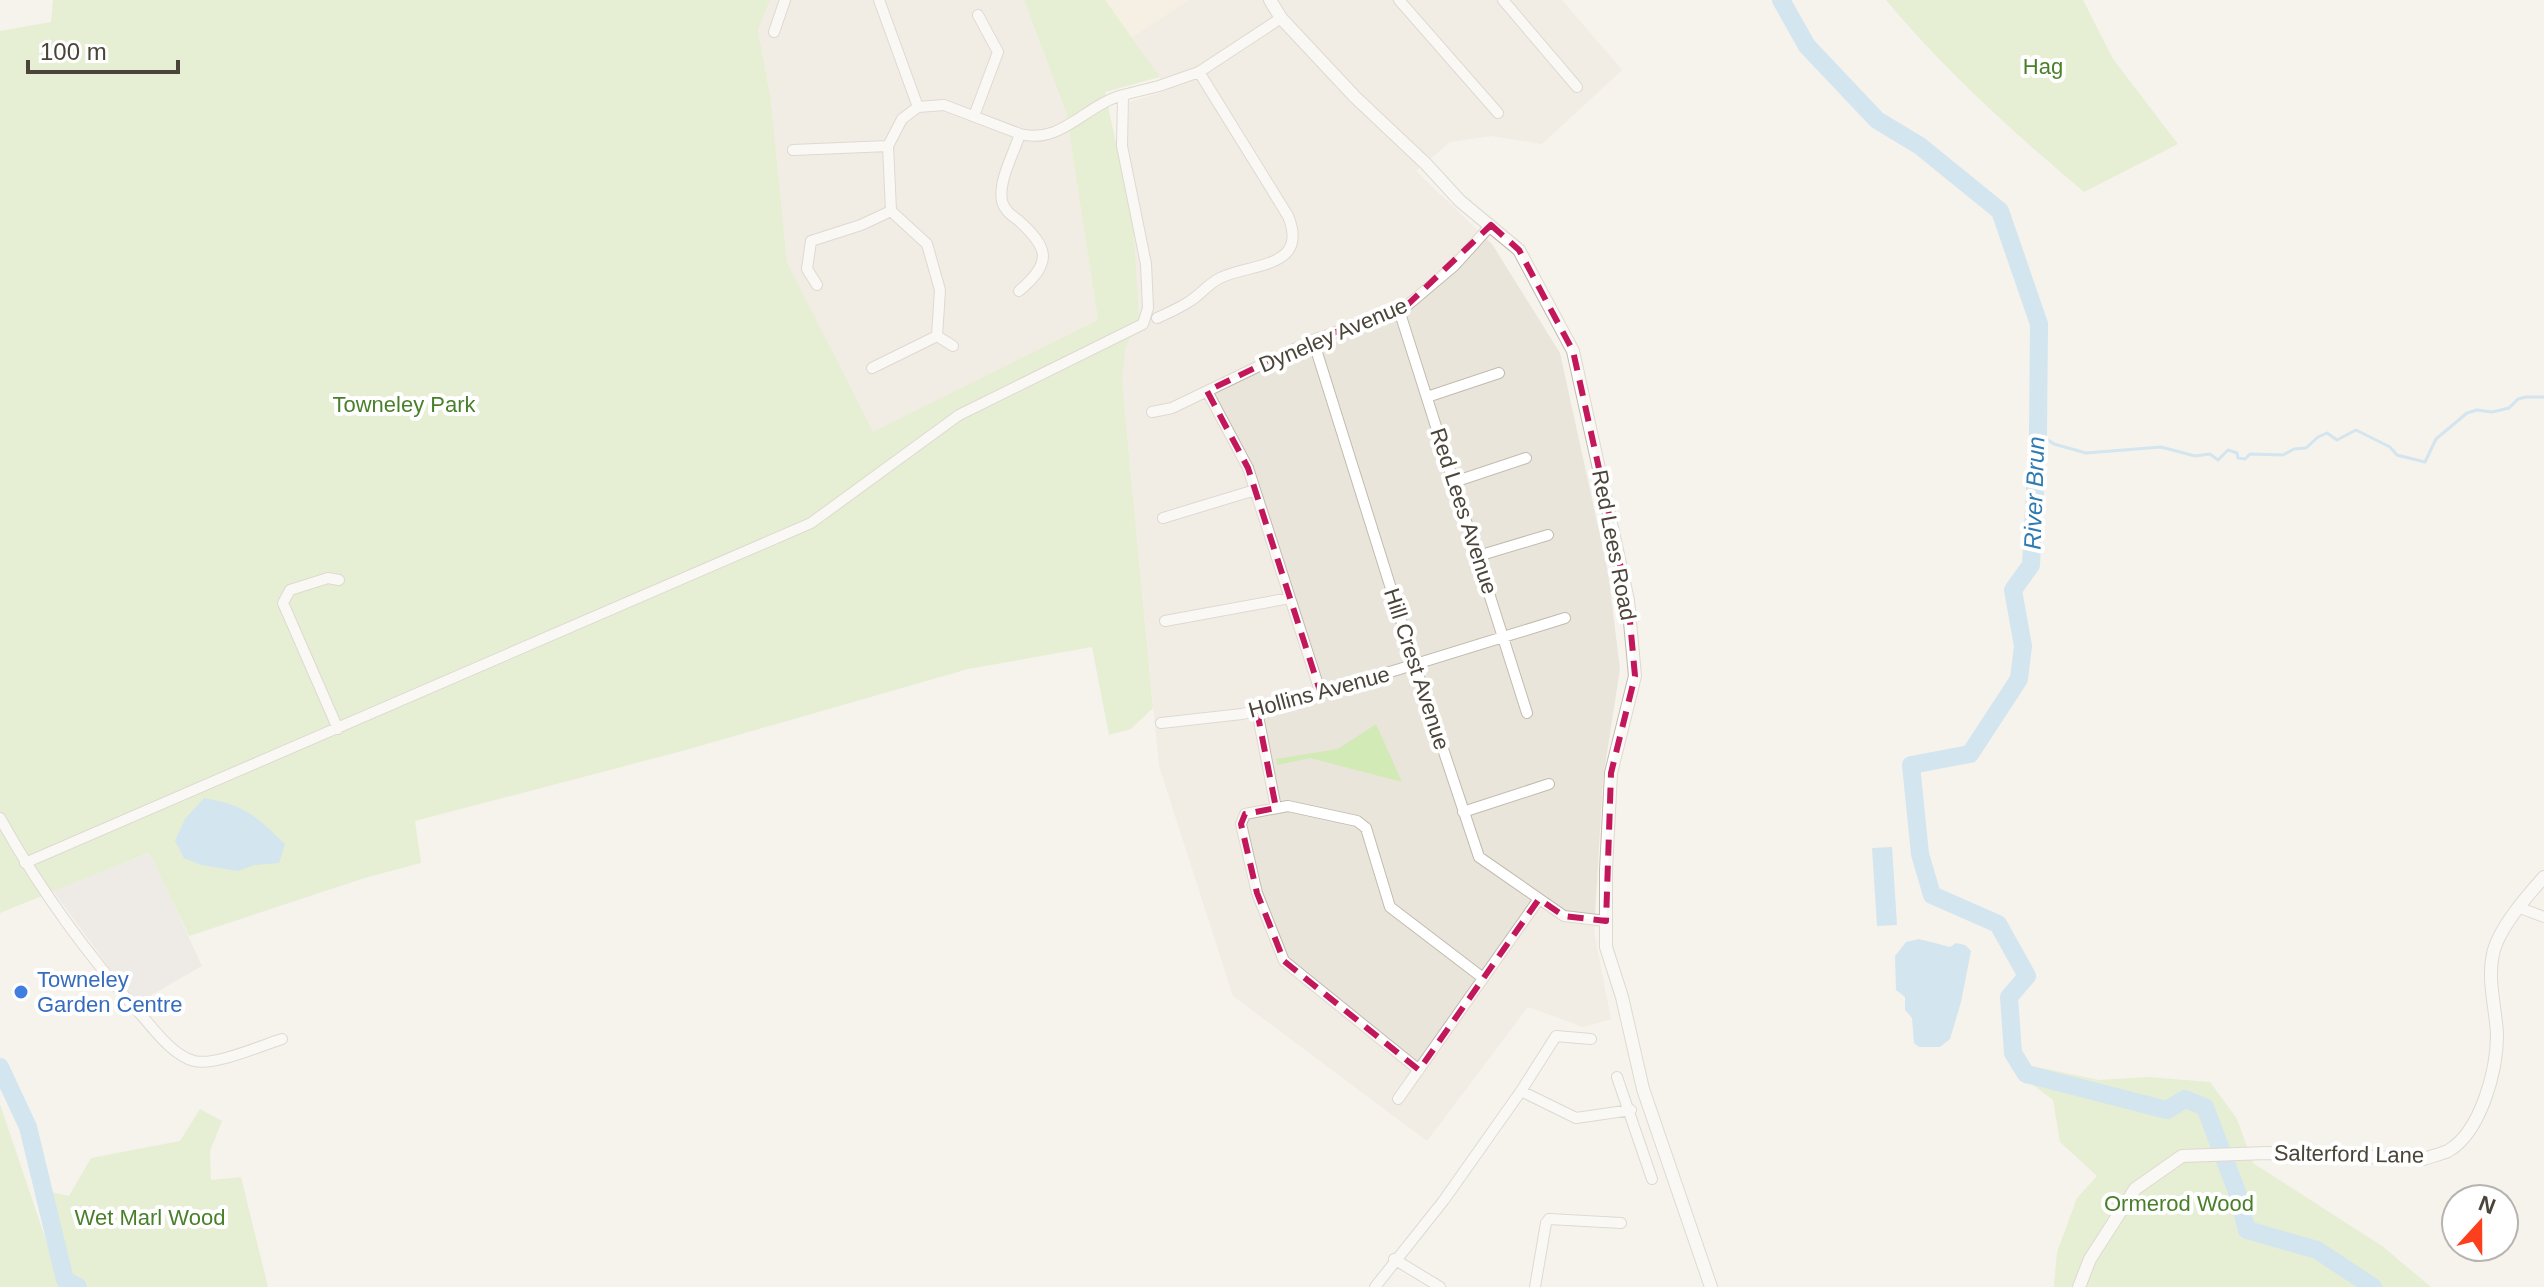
<svg xmlns="http://www.w3.org/2000/svg" width="2544" height="1287" font-family="Arial,sans-serif">
<rect width="100%" height="100%" fill="#f6f3ec"/>
<path fill="#eae5da" d="M 770,0 L 1024,0 L 1066,112 L 1098,320 L 873,433 L 787,262 L 771,101 L 758,30 Z
M 1189,0 L 1562,0 L 1622,70 L 1542,144 L 1492,136 L 1450,142 L 1416,171 L 1492,244 L 1560,353 L 1608,572 L 1620,669 L 1603,779 L 1594,932 L 1611,1019 L 1583,1027 L 1528,1007 L 1427,1141 L 1233,996 L 1159,766 L 1120,360 L 1129,102 L 1168,90 L 1132,37 Z"/>
<path fill="#f7ead8" d="M 1105,0 L 1189,0 L 1132,37 L 1123,29 Z"/>
<path fill="#d2eab5" d="M 53,0 L 770,0 L 758,30 L 771,101 L 787,262 L 873,432 L 1098,320 L 1066,112 L 1024,0 L 1105,0 L 1160,77 L 1105,92 L 1133,222 L 1139,319 L 1125,348 L 1122,381 L 1153,708 L 1131,729 L 1109,735 L 1092,647 L 968,669 L 686,750 L 415,821 L 421,863 L 368,877 L 189,936 L 149,853 L 0,913 L 0,31 L 51,22 Z
M 1886,0 L 2083,0 L 2113,59 L 2178,144 L 2084,192 C 2014,133 1944,70 1886,0 Z
M 1376,724 L 1402,782 L 1310,758 L 1277,765 L 1276,759 L 1338,749 Z
M 2027,1065 L 2099,1080 L 2148,1077 L 2210,1082 L 2237,1119 L 2253,1163 L 2382,1246 L 2431,1287 L 2054,1287 L 2057,1252 L 2077,1198 L 2097,1176 L 2060,1142 L 2053,1100 L 2010,1067 Z
M 0,1104 L 60,1282 L 69,1287 L 0,1287 Z
M 200,1109 L 222,1121 L 210,1151 L 211,1180 L 241,1177 L 268,1287 L 89,1287 L 68,1275 L 43,1190 L 69,1196 L 91,1158 L 180,1141 Z"/>
<path fill="#e5e3e0" d="M 150,853 L 202,966 L 136,1004 L 53,891 Z"/>
<path fill="#a9d4f2" d="M 204,798 C 245,805 256,816 285,844 L 279,863 L 254,865 L 238,871 L 201,865 L 184,858 L 175,841 L 185,819 Z
M 1892,847 L 1897,925 L 1877,926 L 1872,848 Z
M 1919,939 L 1950,947 L 1956,943 L 1965,945 L 1971,951 L 1961,1002 L 1950,1039 L 1940,1047 L 1919,1047 L 1914,1043 L 1912,1018 L 1905,1010 L 1905,997 L 1896,990 L 1895,956 L 1906,942 Z"/>
<g fill="none" stroke-linecap="round" stroke-linejoin="round">
<path stroke="#a9d4f2" stroke-width="3" d="M 2038,433 L 2054,444 L 2086,453 L 2161,447 L 2195,456 L 2210,454 L 2218,460 L 2228,450 L 2237,453 L 2238,458 L 2245,459 L 2250,454 L 2283,455 L 2294,449 L 2306,448 L 2318,437 L 2327,433 L 2337,440 L 2356,430 L 2390,447 L 2397,455 L 2425,462 L 2436,439 L 2467,413 L 2477,410 L 2492,412 L 2509,408 L 2518,399 L 2526,397 L 2544,397"/>
<path stroke="#a9d4f2" stroke-width="18" d="M 1781,0 L 1807,46 L 1877,120 L 1920,146 L 2000,211 L 2039,324 L 2038,433 L 2031,565 L 2013,590 L 2023,646 L 2019,679 L 1970,754 L 1911,765 L 1920,854 L 1932,895 L 1998,924 L 2027,976 L 2009,997 L 2013,1053 L 2026,1074 L 2167,1110 L 2185,1099 L 2205,1107 L 2237,1192 L 2247,1230 L 2317,1250 L 2373,1287
M 0,1067 L 28,1127 L 65,1280 L 78,1287"/>
<defs>
<path id="minor" d="M 879,0 L 918,107
M 1399,0 L 1498,113
M 1503,0 L 1577,87
M 774,32 L 785,0
M 974,116 L 998,52 L 978,15
M 793,150 L 888,146
M 817,285 L 807,269 L 811,241 L 861,225 L 891,211
M 1019,291 C 1053,262 1049,248 1018,220 C 1011,215 1004,210 1002,201 C 998,181 1014,153 1020,134
M 1399,310 L 1527,713
M 1157,318 C 1168,313 1180,308 1190,301 C 1201,294 1208,284 1220,278 C 1250,263 1310,269 1288,216 L 1199,72
M 937,336 L 940,290 L 927,244 L 891,211 L 888,146 L 902,119 L 918,107 L 944,105 L 1020,134 C 1061,145 1085,105 1123,95
M 937,336 L 953,346
M 1313,340 L 1415,665 L 1479,857 L 1564,916 L 1606,921
M 872,368 L 937,336
M 1207,391 L 1248,468 L 1321,694
M 1427,397 L 1499,373
M 1152,412 L 1172,408 L 1313,340 L 1403,309 L 1454,266 L 1491,225
M 1454,482 L 1526,458
M 1163,518 L 1255,490
M 1478,556 L 1548,535
M 1165,621 L 1290,598
M 1257,711 L 1276,808
M 1161,723 L 1242,714 L 1283,705 L 1565,618
M 338,729 L 283,603 L 290,590 L 328,578 L 339,580
M 1463,812 L 1549,784
M 0,818 C 40,890 88,956 143,1017 C 156,1032 174,1056 194,1061 C 215,1066 260,1046 282,1039
M 25,863 L 811,523 L 959,415 L 1143,324 L 1148,308 L 1146,264 L 1122,146 L 1123,95 L 1159,86 L 1199,72 L 1281,18
M 2520,908 L 2544,917
M 1419,1070 L 1284,961 L 1257,893 L 1241,824 L 1245,814 L 1288,806 L 1357,821 L 1366,828 L 1390,907 L 1483,978
M 1617,1077 L 1652,1179
M 1521,1091 L 1576,1118 L 1631,1110
M 1398,1099 L 1539,899
M 1394,1259 L 1440,1287
M 1375,1287 L 1444,1200 L 1521,1091 L 1556,1036 L 1591,1039
M 1535,1287 L 1546,1223 L 1549,1219 L 1621,1223"/>
<path id="tertiary" d="M 1270,0 L 1281,18 L 1355,97 L 1426,164 L 1460,201 L 1519,250 L 1573,351 L 1628,600 L 1635,676 L 1611,773 L 1606,870 L 1606,947 L 1622,997 L 1643,1089 L 1711,1287
M 2079,1287 L 2090,1259 L 2135,1189 L 2182,1156 L 2267,1153 L 2424,1159 C 2432,1156 2441,1154 2448,1151 C 2481,1132 2497,1070 2497,1035 C 2496,1009 2487,980 2493,954 C 2498,929 2527,896 2544,877"/>
</defs>
<use href="#minor" stroke="#c2bbae" stroke-width="12"/>
<use href="#tertiary" stroke="#c2bbae" stroke-width="14"/>
<use href="#minor" stroke="#fff" stroke-width="10"/>
<use href="#tertiary" stroke="#fff" stroke-width="12"/>
</g>
<path d="M0 0H2544V1287H0ZM 1491,225 L 1519,250 L 1573,351 L 1628,600 L 1635,676 L 1611,773 L 1606,921 L 1564,916 L 1539,899 L 1419,1070 L 1284,961 L 1257,893 L 1241,824 L 1245,814 L 1276,808 L 1257,711 L 1321,694 L 1248,468 L 1207,391 L 1313,340 L 1403,309 Z" fill="#f6f3ec" fill-opacity=".55" fill-rule="evenodd"/>
<path fill="none" stroke="#c2185b" stroke-width="6" stroke-dasharray="16 10" stroke-linejoin="round" d="M 1491,225 L 1519,250 L 1573,351 L 1628,600 L 1635,676 L 1611,773 L 1606,921 L 1564,916 L 1539,899 L 1419,1070 L 1284,961 L 1257,893 L 1241,824 L 1245,814 L 1276,808 L 1257,711 L 1321,694 L 1248,468 L 1207,391 L 1313,340 L 1403,309 Z"/>
<circle fill="#3f7fe0" stroke="#fff" stroke-width="3" cx="21" cy="992" r="8"/>
<g text-anchor="middle" dominant-baseline="central" stroke-width="8" stroke-linejoin="round" paint-order="stroke">
<g font-size="22" fill="#4a7f2a" stroke="#fff">
<text x="2043" y="66">Hag</text>
<text x="404" y="404">Towneley Park</text>
<text x="2179" y="1203">Ormerod Wood</text>
<text x="150" y="1217">Wet Marl Wood</text>
</g>
<g font-size="22" fill="#4b4439" stroke="#fff">
<text transform="translate(1333 335) rotate(-23)">Dyneley Avenue</text>
<text transform="translate(1464 511) rotate(72)">Red Lees Avenue</text>
<text transform="translate(1614 545) rotate(79)">Red Lees Road</text>
<text transform="translate(1417 669) rotate(72)">Hill Crest Avenue</text>
<text transform="translate(1319 692) rotate(-15)">Hollins Avenue</text>
<text transform="translate(2349 1154) rotate(1)">Salterford Lane</text>
</g>
<g font-size="22" fill="#366cbe" stroke="#fff" text-anchor="start">
<text x="37" y="979">Towneley<tspan x="37" dy="25">Garden Centre</tspan></text>
</g>
<g font-size="24" font-style="italic" fill="#2e7ab2" stroke="#fff">
<text transform="translate(2034 493) rotate(-88)">River Brun</text>
</g>
</g>
<g transform="translate(2480 1223) rotate(21)"><circle r="38" fill="#ffffff" stroke="#b7b4b0" stroke-width="2"/>
<path d="M0-6L14 30L0 20L-14 30Z" fill="#fc3f1d"/>
<text y="-12" font-size="22" font-weight="bold" text-anchor="middle" fill="#4b4439">N</text>
</g>
<path d="M28 60v12h150v-12" fill="none" stroke="#4b4439" stroke-width="4"/>
<text x="40" y="60" font-size="24" fill="#4b4439" stroke="#ffffff" stroke-width="6" paint-order="stroke">100 m</text>
</svg>
